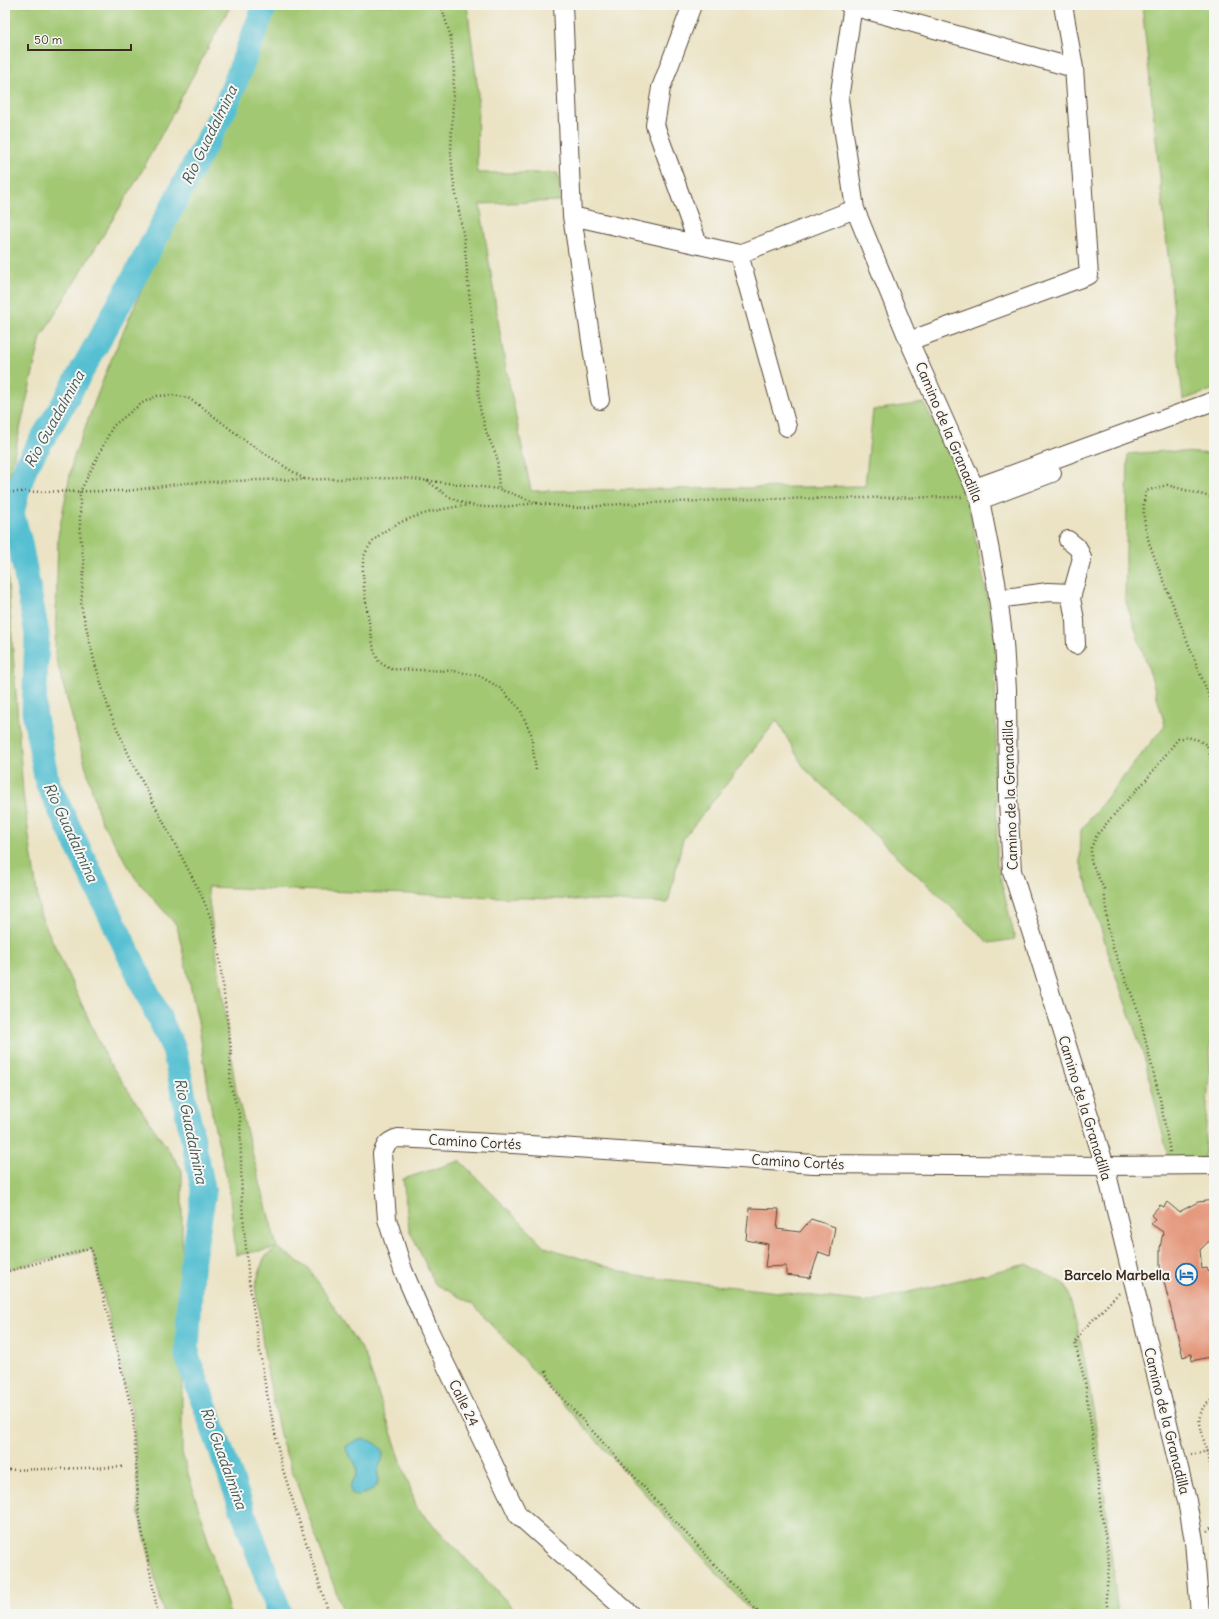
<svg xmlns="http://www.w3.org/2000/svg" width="1219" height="1619" font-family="Delius,sans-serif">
<rect width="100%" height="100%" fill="#f6f6f2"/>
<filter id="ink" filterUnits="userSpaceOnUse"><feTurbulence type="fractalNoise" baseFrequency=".025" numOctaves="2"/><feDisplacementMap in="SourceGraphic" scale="8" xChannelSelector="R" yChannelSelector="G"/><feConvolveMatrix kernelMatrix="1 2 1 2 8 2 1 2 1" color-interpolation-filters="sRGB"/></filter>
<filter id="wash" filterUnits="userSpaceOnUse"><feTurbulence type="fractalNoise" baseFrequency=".012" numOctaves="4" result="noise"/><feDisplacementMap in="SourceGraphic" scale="16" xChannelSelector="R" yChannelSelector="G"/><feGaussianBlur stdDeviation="0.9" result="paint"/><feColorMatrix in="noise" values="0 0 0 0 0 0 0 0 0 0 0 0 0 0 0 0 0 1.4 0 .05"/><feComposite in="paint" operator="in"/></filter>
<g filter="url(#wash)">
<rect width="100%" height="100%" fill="#ebe3c4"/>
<path fill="#a2c873" stroke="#6e7948" d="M 5,5 L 231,5 L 138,178 L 41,337 L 8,482 L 5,482 Z
M 273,5 L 467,5 L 478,91 L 477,173 L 558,173 L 561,201 L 480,204 L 504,358 L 531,491 L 865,486 L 873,410 L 924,403 L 964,483 L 995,635 L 997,864 L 1015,939 L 989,943 L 804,768 L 777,720 L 683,839 L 668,903 L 207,887 L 236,1091 L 277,1247 L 310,1270 L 365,1355 L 417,1508 L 519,1614 L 344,1614 L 281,1440 L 265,1359 L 255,1286 L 264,1258 L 276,1248 L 236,1255 L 229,1187 L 213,1120 L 198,1021 L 177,926 L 136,879 L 100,819 L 55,655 L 58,536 L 73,459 L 108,367 L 161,245 L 240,85 Z
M 1142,5 L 1214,5 L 1214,389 L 1183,400 Z
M 1166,451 L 1214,454 L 1214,1026 L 1212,1024 L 1204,1159 L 1168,1156 L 1144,1056 L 1114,971 L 1080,861 L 1081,830 L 1165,725 L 1151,676 L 1125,599 L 1128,454 Z
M 5,540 L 23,793 L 40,914 L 107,1059 L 182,1170 L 182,1453 L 230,1614 L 164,1614 L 139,1514 L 133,1415 L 92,1249 L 5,1270 Z
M 460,1161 L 545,1247 L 637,1276 L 867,1302 L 1027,1264 L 1066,1285 C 1097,1390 1105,1505 1118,1614 L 754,1614 L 473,1304 L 435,1284 L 409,1229 L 403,1179 Z"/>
<path fill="#56c0d2" stroke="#487578" d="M 359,1439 C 368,1439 382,1443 383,1455 C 383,1460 379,1465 378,1470 C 377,1474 379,1478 378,1482 C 376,1491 360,1497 352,1494 C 346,1482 359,1480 357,1468 C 355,1459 346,1456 346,1446 Z"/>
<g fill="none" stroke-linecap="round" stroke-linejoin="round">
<path stroke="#56c0d2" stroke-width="25" d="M 265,5 L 226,106 L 135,276 L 62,406 L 26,466 L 17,492 L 12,513 L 20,543 L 37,634 L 34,711 L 47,782 L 174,1049 L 204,1193 L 191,1270 L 187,1356 L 280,1614"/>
</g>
<g id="blocks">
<path fill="#e4967a" d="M 1214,1200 L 1214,1241 L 1208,1242 L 1200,1250 L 1202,1269 L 1207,1268 L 1214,1286 L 1214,1356 L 1192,1361 L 1191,1354 L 1183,1357 L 1160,1266 L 1160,1248 L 1163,1232 L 1151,1224 L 1155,1219 L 1151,1215 L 1160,1205 L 1164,1207 L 1167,1202 L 1179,1212 L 1198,1202 Z
M 749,1208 L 779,1209 L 777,1229 L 800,1232 L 811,1219 L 835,1227 L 830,1256 L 819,1252 L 810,1278 L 786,1275 L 786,1266 L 765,1267 L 768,1244 L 746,1240 Z"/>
</g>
</g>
<g filter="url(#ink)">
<use href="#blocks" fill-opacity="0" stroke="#554637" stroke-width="1"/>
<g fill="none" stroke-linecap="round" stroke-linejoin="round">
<defs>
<path id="minor" d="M 563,5 L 572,216
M 692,5 L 661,88 L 655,125 L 698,244
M 849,5 L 1074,68 L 1089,275 L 909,341
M 853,5 L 839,99 L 855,209 L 909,341 L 980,500 L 996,582 L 1004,643 L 1007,690 L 1008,800 L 1012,871 L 1105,1166 L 1187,1501 L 1194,1541 L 1200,1614
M 1063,5 L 1074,68
M 600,400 L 572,216 L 739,254
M 787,427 L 739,254 L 855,209
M 975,488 L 1214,401
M 980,500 L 1052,473
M 1068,540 L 1078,548 L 1082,558 L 1071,598 L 1075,620 L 1076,645
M 998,599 L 1048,592 L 1072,593
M 630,1614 L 518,1515 L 428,1328 L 403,1270 L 387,1219 L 382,1154 C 386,1144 388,1141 398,1138 L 530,1145 L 814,1164 L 1105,1166 L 1214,1165"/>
</defs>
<use href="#minor" stroke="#554637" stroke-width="20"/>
<path stroke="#554637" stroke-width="2.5" stroke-dasharray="1 3" stroke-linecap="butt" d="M 441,5 L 451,38 L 454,73 L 451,152 L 453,178 L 464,239 L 480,409 L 487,434 L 497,457 L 499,489
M 304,479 L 247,442 L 202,407 L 188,398 L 173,395 L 157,396 L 142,403 L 113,426 L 80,492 L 80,532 L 84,565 L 81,605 L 94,660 L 110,713 L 133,764 L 201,894 L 212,921 L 218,947 L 231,1049 L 230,1084 L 240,1117 L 242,1205 L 249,1281 L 265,1384 L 282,1467 L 329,1614
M 427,481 C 436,487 446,496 456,500 C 482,512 509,506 537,503
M 5,492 L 127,491 L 185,483 L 259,480 L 404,478 L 499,489 L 537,503 L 576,508 L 622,504 L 756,499 L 963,497
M 1214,498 L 1167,485 L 1146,491 C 1141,511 1145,527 1150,546 L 1214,709
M 469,505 C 437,509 375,521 364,557 C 359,573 371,631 374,651 L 379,662 L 390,669 L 454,671 L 480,676 L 501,689 L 520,709 L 531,734 L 536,770
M 1170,1152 L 1160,1099 L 1138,1010 L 1113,948 L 1108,927 L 1104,889 L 1091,861 L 1091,848 L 1097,835 L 1111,818 L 1146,780 L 1178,739 L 1187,737 L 1198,740 L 1207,745 L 1214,769
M 5,1272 L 91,1248 L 133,1415 L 139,1514 L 158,1614
M 546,1371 L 555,1390 L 760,1614
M 1214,1398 L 1203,1407 L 1199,1419 L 1214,1486
M 1191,1455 L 1212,1450
M 5,1470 L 124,1467
M 1208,1531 L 1214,1526
M 1108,1614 L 1106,1597 L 1109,1566 L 1108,1552 L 1101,1511 L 1095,1453 L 1085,1382 L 1075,1343 L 1082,1331 L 1120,1292"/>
<use href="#minor" stroke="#fff" stroke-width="18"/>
</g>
</g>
<defs>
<symbol id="hotel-ring" viewBox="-11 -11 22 22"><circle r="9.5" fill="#f6f6f2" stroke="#1f6fb2" stroke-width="1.5"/><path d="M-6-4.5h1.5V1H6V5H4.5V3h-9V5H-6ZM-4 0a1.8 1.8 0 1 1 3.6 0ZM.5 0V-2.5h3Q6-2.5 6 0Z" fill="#1f6fb2"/></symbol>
</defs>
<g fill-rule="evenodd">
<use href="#hotel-ring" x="1174" y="1262" width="25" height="25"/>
</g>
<g text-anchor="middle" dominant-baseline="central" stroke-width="4" stroke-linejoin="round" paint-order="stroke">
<g font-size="14" fill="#3b2a1e" stroke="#f6f6f2">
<text transform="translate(949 432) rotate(67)">Camino de la Granadilla</text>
<text transform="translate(1010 795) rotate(-92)">Camino de la Granadilla</text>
<text transform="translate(1085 1108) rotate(73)">Camino de la Granadilla</text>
<text transform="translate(475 1142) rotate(3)">Camino Cortés</text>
<text transform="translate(798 1162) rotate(3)">Camino Cortés</text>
<text transform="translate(464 1403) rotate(64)">Calle 24</text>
<text transform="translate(1167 1421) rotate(76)">Camino de la Granadilla</text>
</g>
<g font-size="14" font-weight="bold" fill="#3b2a1e" stroke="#f6f6f2" text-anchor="end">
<text x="1170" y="1275">Barcelo Marbella</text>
</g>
<g font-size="15" font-style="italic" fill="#435754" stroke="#f6f6f2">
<text transform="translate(209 135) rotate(-64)">Rio Guadalmina</text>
<text transform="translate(54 419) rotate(-61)">Rio Guadalmina</text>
<text transform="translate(71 832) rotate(65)">Rio Guadalmina</text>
<text transform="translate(191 1131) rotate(78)">Rio Guadalmina</text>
<text transform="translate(224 1458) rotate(70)">Rio Guadalmina</text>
</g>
</g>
<rect width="1219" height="1619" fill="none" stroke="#f6f6f2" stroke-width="20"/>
<path d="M28 44v6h103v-6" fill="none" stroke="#3b2a1e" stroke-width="2"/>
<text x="34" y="44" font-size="12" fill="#3b2a1e" stroke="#f6f6f2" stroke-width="3" paint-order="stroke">50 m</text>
</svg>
